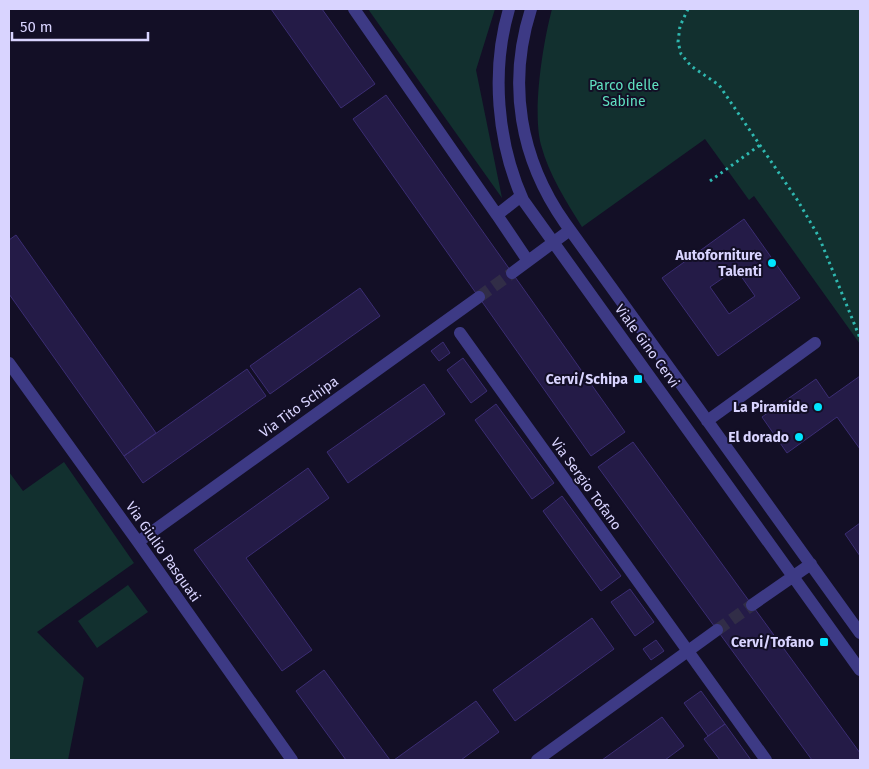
<svg xmlns="http://www.w3.org/2000/svg" width="869" height="769" font-family="'Fira Sans',sans-serif">
<rect width="100%" height="100%" fill="#130f26"/>
<path fill="#12302f" d="M 368,9 L 495,9 L 476,70 L 502,198 Z
M 552,9 L 860,9 L 860,344 L 754,196 L 749,200 L 705,139 L 582,227 C 566,201 549,175 541,145 C 532,111 543,43 552,9 Z
M 64,462 L 134,563 L 37,632 L 84,678 L 68,760 L 9,760 L 9,472 L 23,491 Z
M 128,585 L 148,612 L 97,648 L 78,621 Z"/>
<path fill="#241b47" stroke="#3b2d73" fill-rule="evenodd" d="M 271,9 L 322,9 L 375,84 L 341,108 Z
M 386,95 L 625,432 L 591,456 L 353,119 Z
M 744,219 L 800,298 L 718,356 L 662,278 ZM 736,269 L 755,296 L 729,314 L 710,287 Z
M 16,235 L 156,433 L 124,456 L 9,294 L 9,240 Z
M 360,288 L 380,316 L 270,394 L 250,366 Z
M 443,342 L 450,353 L 439,361 L 431,351 Z
M 463,358 L 487,391 L 471,403 L 447,370 Z
M 247,369 L 266,396 L 143,483 L 124,456 Z
M 860,376 L 860,449 L 837,417 L 787,453 L 762,417 L 816,379 L 829,398 Z
M 424,384 L 445,414 L 348,483 L 327,452 Z
M 496,404 L 554,483 L 532,499 L 475,420 Z
M 633,442 L 860,753 L 860,760 L 812,760 L 598,467 Z
M 308,468 L 329,498 L 246,558 L 312,650 L 282,671 L 194,550 Z
M 562,496 L 621,576 L 601,591 L 543,511 Z
M 860,523 L 860,556 L 845,534 Z
M 630,589 L 654,622 L 635,636 L 611,602 Z
M 592,618 L 614,649 L 515,721 L 493,690 Z
M 656,640 L 664,651 L 651,660 L 643,649 Z
M 324,670 L 390,760 L 346,760 L 296,691 Z
M 701,691 L 725,724 L 708,736 L 684,703 Z
M 476,701 L 499,732 L 461,760 L 394,760 Z
M 662,717 L 684,746 L 665,760 L 602,760 Z
M 725,724 L 751,760 L 720,760 L 704,739 Z"/>
<g fill="none" stroke-linecap="round" stroke-linejoin="round">
<path stroke="#312d47" stroke-width="12" stroke-dasharray="12 6" stroke-linecap="butt" d="M 479,297 L 512,273
M 717,630 L 752,605"/>
<path stroke="#2fb8b0" stroke-width="3" stroke-dasharray="2.5 4" stroke-linecap="butt" d="M 688,9 L 680,26 L 678,42 L 681,54 L 691,66 L 719,85 L 798,201 L 819,237 L 860,338
M 710,181 L 760,145"/>
<path stroke="#3d3a85" stroke-width="12" d="M 354,9 L 497,215
M 509,9 C 491,70 497,142 523,200 L 860,670
M 531,9 C 507,84 520,159 565,223 L 860,633
M 521,196 L 497,215 L 528,261
M 512,273 L 570,230
M 460,333 L 766,760
M 9,363 L 138,542 L 292,760
M 707,421 L 815,343
M 138,542 L 479,297
M 752,605 L 811,564
M 537,760 L 717,630"/>
</g>
<g fill="#00e5ff" stroke="#130f26" stroke-width="2">
<circle cx="772" cy="263" r="5"/>
<rect x="633" y="374" width="10" height="10" rx="2.5"/>
<circle cx="818" cy="407" r="5"/>
<circle cx="799" cy="437" r="5"/>
<rect x="819" y="637" width="10" height="10" rx="2.5"/>
</g>
<g text-anchor="middle" dominant-baseline="central" stroke-width="4" stroke-linejoin="round" paint-order="stroke">
<g font-size="14" fill="#5fe0c0" stroke="#130f26">
<text x="624" y="85">Parco delle<tspan x="624" dy="16">Sabine</tspan></text>
</g>
<g font-size="14" font-weight="bold" fill="#d9d4ff" stroke="#130f26" text-anchor="end">
<text x="762" y="255">Autoforniture<tspan x="762" dy="16">Talenti</tspan></text>
<text x="628" y="379">Cervi/Schipa</text>
<text x="808" y="407">La Piramide</text>
<text x="789" y="437">El dorado</text>
<text x="814" y="642">Cervi/Tofano</text>
</g>
<g font-size="14" fill="#d9d4ff" stroke="#130f26">
<text transform="translate(647 346) rotate(54)">Viale Gino Cervi</text>
<text transform="translate(299 407) rotate(-36)">Via Tito Schipa</text>
<text transform="translate(586 484) rotate(54)">Via Sergio Tofano</text>
<text transform="translate(163 552) rotate(55)">Via Giulio Pasquati</text>
</g>
</g>
<rect width="869" height="769" fill="none" stroke="#d9d4ff" stroke-width="20"/>
<path d="M12 32v8h136v-8" fill="none" stroke="#d9d4ff" stroke-width="2.5"/>
<text x="20" y="32" font-size="15" fill="#d9d4ff" stroke="#130f26" stroke-width="4" paint-order="stroke">50 m</text>
</svg>
